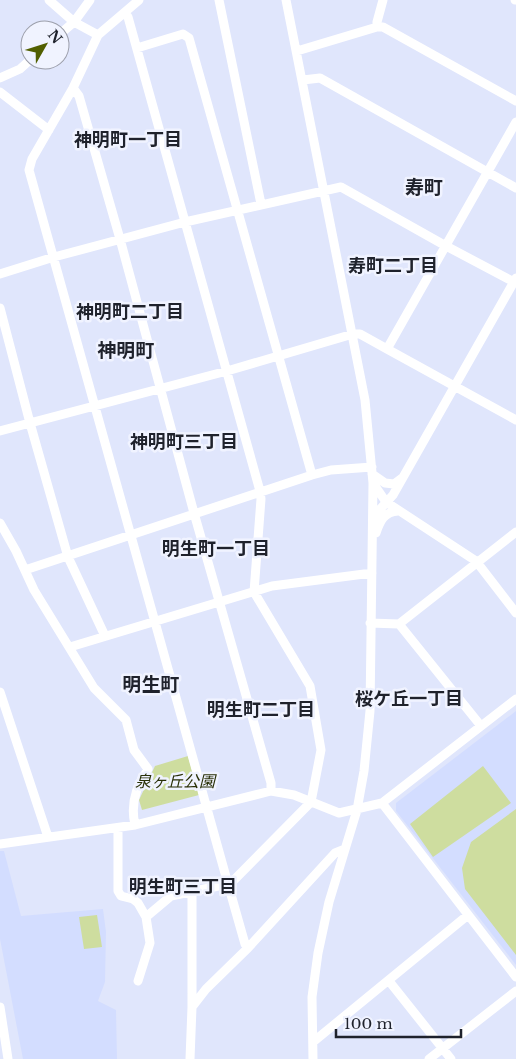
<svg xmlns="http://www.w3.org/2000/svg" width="516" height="1059" font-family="'Libre Baskerville','Noto Sans JP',serif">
<rect width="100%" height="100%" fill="#e0e6fc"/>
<path fill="#d3ddff" d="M 516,711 L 516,965 L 396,811 L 396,803 Z
M 0,851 L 4,851 L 21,916 L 103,909 L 106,932 L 105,982 L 98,1001 L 116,1010 L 117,1059 L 23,1059 L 0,939 Z"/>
<path fill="#cedd9f" d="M 188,756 L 199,795 L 142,810 L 139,800 L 155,766 Z
M 483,766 L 511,803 L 433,857 L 410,824 Z
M 516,809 L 516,955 L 465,889 L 462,868 L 471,842 Z
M 97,915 L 102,947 L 84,949 L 79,917 Z"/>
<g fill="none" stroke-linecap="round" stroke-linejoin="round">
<path stroke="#fff" stroke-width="9" d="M 49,0 L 74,22 L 98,35
M 139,0 L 98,35 L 73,88 L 32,159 L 29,170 L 228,884 L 245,944 L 248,948
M 219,0 L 261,204
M 286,0 L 365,400 L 373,483 L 370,711 L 364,771 L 357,810 L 329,902 L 318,953 L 312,997 L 313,1059
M 515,0 L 516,0
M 124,13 L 128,17 L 260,491 L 261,499 L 254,592 L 310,686 L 321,750 L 311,802 L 235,879 L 228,884 L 171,896 L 146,917
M 377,27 L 377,22 L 383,0
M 60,34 L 74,22 L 90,0
M 137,48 L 183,34 L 189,38 L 312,475
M 297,51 L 377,27 L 383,27 L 516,101
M 0,78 L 20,69 L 30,60
M 303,80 L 320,78 L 516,188
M 73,88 L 79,96 L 120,239 L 194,513 L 263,755 L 271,783 L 271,791
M 0,92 L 49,130
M 0,274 L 54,257 L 185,222 L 341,187 L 446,246 L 514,282
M 0,308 L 30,423 L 68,557 L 105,636
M 387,349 L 516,122
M 0,431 L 227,371 L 353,334 L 360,334 L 387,349 L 516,420
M 372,474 L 385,483 L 394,484 L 402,478
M 373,483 L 386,502 L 476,561 L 516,613
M 373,517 L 393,495 L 516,278
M 0,523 L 16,551 L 34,590 L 94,688 L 126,720 L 134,750 L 148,769 C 136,786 130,804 135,825
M 376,533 C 380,521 384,512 398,511
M 25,570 L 312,475 L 331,470 L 372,467
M 370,623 L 399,624 L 516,532
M 399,624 L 481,726
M 70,647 L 272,586 L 372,573
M 0,692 L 48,837
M 382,803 L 516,977
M 118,829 L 118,891 L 121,896 L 133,899 L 138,903 L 146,917 L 150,943 L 138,981
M 0,844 L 135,825 L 271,791 L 294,795 L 339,813 L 382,803 L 516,699
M 192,892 L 192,1007
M 389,981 L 451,1059
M 0,1007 L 8,1059
M 313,1042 L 468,915
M 190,1059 L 192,1007 L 206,989 L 248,948 L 335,853 L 345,849
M 429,1059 L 516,991"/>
</g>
<g text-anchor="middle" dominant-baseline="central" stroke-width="5" stroke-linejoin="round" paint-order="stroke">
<g font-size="16" font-style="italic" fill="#293007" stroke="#f0f3ff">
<text x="175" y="781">泉ヶ丘公園</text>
</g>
<g font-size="18" font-weight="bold" fill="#1f222c" stroke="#f0f3ff">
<text x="128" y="140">神明町一丁目</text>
<text x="393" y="266">寿町二丁目</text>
<text x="130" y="312">神明町二丁目</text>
<text x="184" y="442">神明町三丁目</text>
<text x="216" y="549">明生町一丁目</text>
<text x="409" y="699">桜ケ丘一丁目</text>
<text x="261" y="710">明生町二丁目</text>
<text x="183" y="887">明生町三丁目</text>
</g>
<g font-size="19" font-weight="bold" fill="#1f222c" stroke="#f0f3ff">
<text x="424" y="187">寿町</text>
<text x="126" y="350">神明町</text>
<text x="151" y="684">明生町</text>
</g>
</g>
<g transform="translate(45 45) rotate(51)"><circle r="24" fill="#f0f3ff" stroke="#9c9fab"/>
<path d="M0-4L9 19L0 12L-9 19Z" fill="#515f00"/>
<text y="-8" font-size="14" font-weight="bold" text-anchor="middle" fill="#1f222c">N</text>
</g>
<path d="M336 1029v8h125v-8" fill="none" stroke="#1f222c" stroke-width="2.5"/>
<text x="344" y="1029" font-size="15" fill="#1f222c" stroke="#f0f3ff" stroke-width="4" paint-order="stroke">100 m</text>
</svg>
